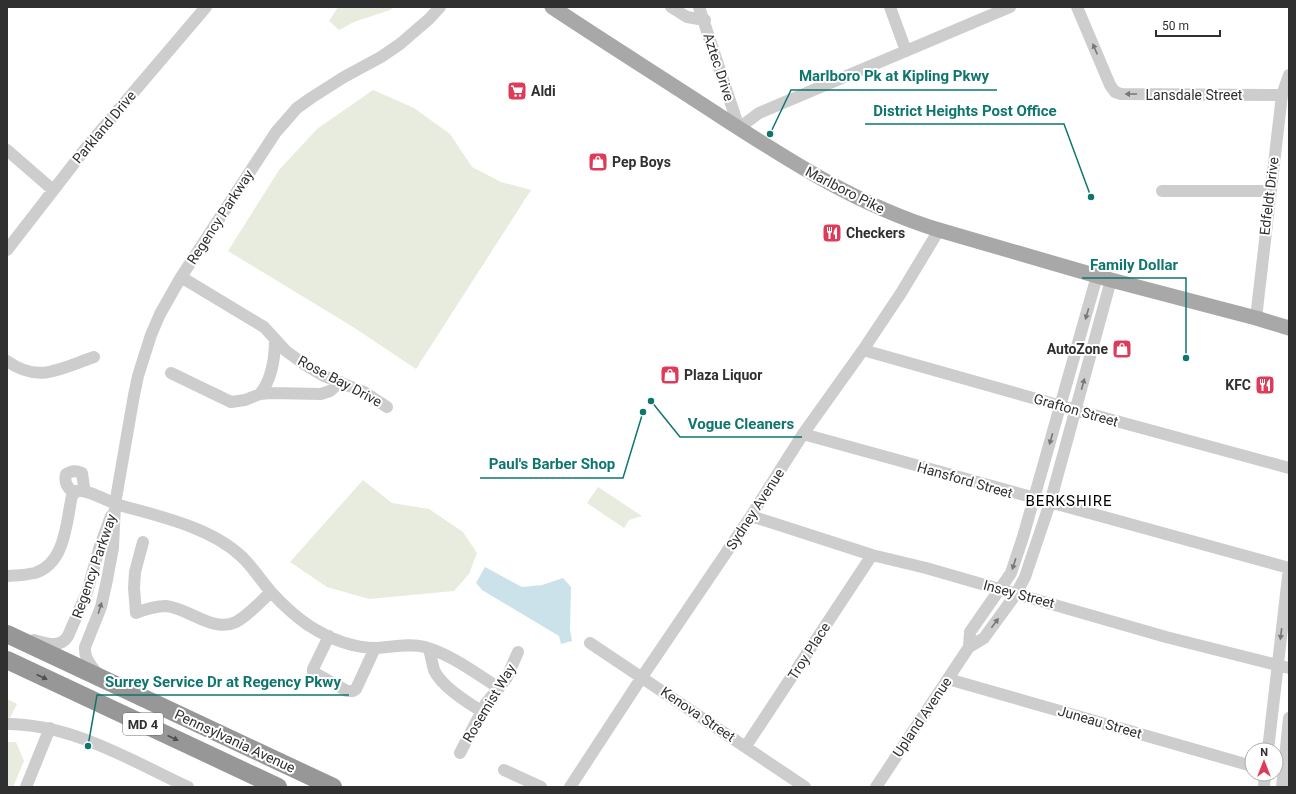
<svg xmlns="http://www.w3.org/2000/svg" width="1296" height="794" font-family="Roboto,sans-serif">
<rect width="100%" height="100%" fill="#fff"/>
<path fill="#e7ecde" d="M 338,7 L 394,7 L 390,10 L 354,22 L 339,30 L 329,21 Z
M 373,90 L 414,108 L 450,134 L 472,167 L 501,182 L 531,190 L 416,369 L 353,327 L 228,251 L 279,170 L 317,129 Z
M 363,480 L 392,503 L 429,509 L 463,532 L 477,553 L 469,574 L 454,591 L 369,599 L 327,587 L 290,562 Z
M 598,487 L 642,516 L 629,520 L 624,528 L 587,503 Z
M 7,699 L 17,704 L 10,718 L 7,718 Z
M 7,742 L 16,742 L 24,761 L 13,787 L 7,787 Z"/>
<path fill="#cce2eb" d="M 485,567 L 522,587 L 542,585 L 563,578 L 571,587 L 570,629 L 572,641 L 561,644 L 559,636 L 482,590 L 476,583 Z"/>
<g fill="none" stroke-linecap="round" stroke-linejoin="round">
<path stroke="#cdcdcd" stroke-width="12" d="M 671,7 L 687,17 L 705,20
M 699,7 L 739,128 L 759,113 L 1010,7
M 890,7 L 906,51
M 1077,7 L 1110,85 L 1115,92 L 1121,94 L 1282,95
M 7,150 L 53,190
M 1162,191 L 1269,191
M 7,250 L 86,148 L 206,7
M 181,277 L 264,327 L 286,351 L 304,364 L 324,376 L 364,392 L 387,407
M 1256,318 L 1282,95 L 1289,75
M 863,350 L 1061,406 L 1289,468
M 7,361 C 39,384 61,368 94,357
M 171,373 L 231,402 L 245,400 L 260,394 L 271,393 L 321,394 L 330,391 L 340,382
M 260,394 C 272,379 275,358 275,339
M 803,434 L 1289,568
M 74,493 C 67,487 64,483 66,474 C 72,471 75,470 82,473 L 84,487 L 82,491
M 751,516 L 872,555 L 926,568 L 1166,637 L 1289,668
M 143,542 L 135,572 L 134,588 L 136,613 C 146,609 155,606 166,606 C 189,608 212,633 236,622 C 249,615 260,602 271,592
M 7,576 C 16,576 26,575 35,573 C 66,563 66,522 72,496 L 76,491 C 87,489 107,501 119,505 C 158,516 210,527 241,556 C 253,567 261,581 272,593 C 283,605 295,616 308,625 C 328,638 353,648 377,648 C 392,647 410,643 425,647 C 452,655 475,673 499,688
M 329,636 L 313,669 L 313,672 L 347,691 L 353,691 L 356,689 L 375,648
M 34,640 C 46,643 60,649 68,636 L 87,592 L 100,546 L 111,516
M 590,643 L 805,787
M 969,647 L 970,632 L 1011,573 L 1023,537 L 1097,276
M 429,649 C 431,656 432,663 434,670 C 441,686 467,702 481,711
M 98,675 C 92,666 84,659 85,647 L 101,607 L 107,580 L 113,548 L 115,504 L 134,395 L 138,376 L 151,335 L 160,314 L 181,277 L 276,132 L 297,108 L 311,98 L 344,77 L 381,57 L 400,44 L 429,19 L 440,7
M 948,679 L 1252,766
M 7,724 C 72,724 130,760 188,787
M 746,746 L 872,555
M 1268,750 L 1289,568
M 460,753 L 486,703 L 506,679 L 518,652
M 504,770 L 541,787
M 26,787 L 50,728
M 570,787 L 642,677 L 751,516 L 803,434 L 863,350 L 901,293 L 939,230
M 876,787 L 969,647 L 984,638 L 1016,594 L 1025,577 L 1050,503 L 1111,280
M 1264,787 L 1265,774
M 1282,787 L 1289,718"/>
<path stroke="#a8a8a8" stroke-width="15" d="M 552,7 C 606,43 662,78 717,114 C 788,160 857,205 939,230 L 1111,280 L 1256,318 L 1289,328"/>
<path stroke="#979797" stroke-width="18" d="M 7,634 L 333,787
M 7,660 L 278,787"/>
</g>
<defs><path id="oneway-solid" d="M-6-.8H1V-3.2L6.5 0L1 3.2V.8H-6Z"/></defs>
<g fill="#777">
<use href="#oneway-solid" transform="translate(1095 49) rotate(-113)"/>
<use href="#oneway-solid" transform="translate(1131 94) rotate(180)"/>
<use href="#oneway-solid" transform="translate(1087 314) rotate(106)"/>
<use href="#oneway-solid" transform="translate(1083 384) rotate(-75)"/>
<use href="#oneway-solid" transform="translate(1051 439) rotate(106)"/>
<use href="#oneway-solid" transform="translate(1014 564) rotate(108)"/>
<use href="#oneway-solid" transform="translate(100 608) rotate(-73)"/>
<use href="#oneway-solid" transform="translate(995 623) rotate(-53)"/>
<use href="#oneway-solid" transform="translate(1281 634) rotate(97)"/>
</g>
<g fill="#4f4f4f">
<use href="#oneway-solid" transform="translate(42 677) rotate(25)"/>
<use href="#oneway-solid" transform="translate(173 738) rotate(25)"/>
</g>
<defs>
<symbol id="supermarket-square" viewBox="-11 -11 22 22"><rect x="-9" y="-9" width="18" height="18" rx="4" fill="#dd3b59" stroke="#fff"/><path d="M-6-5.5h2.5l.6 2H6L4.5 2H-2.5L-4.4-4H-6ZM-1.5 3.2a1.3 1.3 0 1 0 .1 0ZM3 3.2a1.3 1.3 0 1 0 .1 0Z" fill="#fff"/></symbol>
<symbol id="shop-square" viewBox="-11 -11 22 22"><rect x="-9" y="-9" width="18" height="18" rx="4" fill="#dd3b59" stroke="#fff"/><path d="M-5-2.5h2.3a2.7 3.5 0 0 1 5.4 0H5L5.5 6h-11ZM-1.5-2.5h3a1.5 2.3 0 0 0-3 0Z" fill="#fff"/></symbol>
<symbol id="restaurant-square" viewBox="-11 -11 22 22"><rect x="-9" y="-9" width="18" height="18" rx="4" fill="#dd3b59" stroke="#fff"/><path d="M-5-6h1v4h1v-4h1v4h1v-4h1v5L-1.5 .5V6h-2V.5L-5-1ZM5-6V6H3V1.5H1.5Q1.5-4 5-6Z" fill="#fff"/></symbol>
</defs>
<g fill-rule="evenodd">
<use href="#supermarket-square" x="506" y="80" width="22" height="22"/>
<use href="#shop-square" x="587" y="151" width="22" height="22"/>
<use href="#restaurant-square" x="821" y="222" width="22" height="22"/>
<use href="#shop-square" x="1111" y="338" width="22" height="22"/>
<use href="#shop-square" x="659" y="364" width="22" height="22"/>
<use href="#restaurant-square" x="1254" y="374" width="22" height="22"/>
</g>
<g text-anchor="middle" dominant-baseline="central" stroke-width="4" stroke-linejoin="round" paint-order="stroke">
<rect fill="#fff" stroke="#6e6e6e" stroke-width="1" x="123" y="713" width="40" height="22" rx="3"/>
<g font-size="13" font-weight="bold" fill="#303030">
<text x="143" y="724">MD 4</text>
</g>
<g font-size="14" fill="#303030" stroke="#fff">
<text transform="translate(719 67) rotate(72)">Aztec Drive</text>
<text x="1194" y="95">Lansdale Street</text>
<text transform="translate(104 127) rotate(-50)">Parkland Drive</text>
<text transform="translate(845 190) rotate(27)">Marlboro Pike</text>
<text transform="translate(1269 196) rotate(-83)">Edfeldt Drive</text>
<text transform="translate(220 217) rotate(-57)">Regency Parkway</text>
<text transform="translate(340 381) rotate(28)">Rose Bay Drive</text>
<text transform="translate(1076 410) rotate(16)">Grafton Street</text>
<text transform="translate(965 480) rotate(16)">Hansford Street</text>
<text transform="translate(755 509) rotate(-57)">Sydney Avenue</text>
<text transform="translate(94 566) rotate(-71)">Regency Parkway</text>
<text transform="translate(1019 594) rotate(15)">Insey Street</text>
<text transform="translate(809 651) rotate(-57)">Troy Place</text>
<text transform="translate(489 703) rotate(-59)">Rosemist Way</text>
<text transform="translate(698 714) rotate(34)">Kenova Street</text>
<text transform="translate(922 717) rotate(-56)">Upland Avenue</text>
<text transform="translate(1100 722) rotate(16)">Juneau Street</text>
<text transform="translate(235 741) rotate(25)">Pennsylvania Avenue</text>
</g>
<g font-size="14" font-weight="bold" fill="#303030" stroke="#fff" text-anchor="start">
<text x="531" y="91">Aldi</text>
<text x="612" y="162">Pep Boys</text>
<text x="846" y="233">Checkers</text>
<text x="1108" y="349" text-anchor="end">AutoZone</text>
<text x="684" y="375">Plaza Liquor</text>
<text x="1251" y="385" text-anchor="end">KFC</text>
</g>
<g font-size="15" letter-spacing="1" fill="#000" stroke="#fff">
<text x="1069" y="501">BERKSHIRE</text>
</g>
</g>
<path fill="none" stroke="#0f766e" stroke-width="1.5" d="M770 134L791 90H997M1091 197L1064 124H865M1186 358L1186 278H1082M651 401L680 437H802M643 412L623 478H480M88 746L97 695H349"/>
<g fill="#0f766e" stroke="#fff" stroke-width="1.5">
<circle cx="770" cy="134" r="4"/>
<circle cx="1091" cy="197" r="4"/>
<circle cx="1186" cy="358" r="4"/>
<circle cx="651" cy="401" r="4"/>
<circle cx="643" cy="412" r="4"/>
<circle cx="88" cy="746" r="4"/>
</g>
<g font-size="15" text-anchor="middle" font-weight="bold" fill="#0f766e" stroke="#fff" stroke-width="4" stroke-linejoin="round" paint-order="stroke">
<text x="894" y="81">Marlboro Pk at Kipling Pkwy</text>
<text x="965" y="116">District Heights Post Office</text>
<text x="1134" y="270">Family Dollar</text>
<text x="741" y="429">Vogue Cleaners</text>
<text x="552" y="469">Paul's Barber Shop</text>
<text x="223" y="687">Surrey Service Dr at Regency Pkwy</text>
</g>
<rect width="1296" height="794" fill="none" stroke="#303030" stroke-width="16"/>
<g transform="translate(1264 762)"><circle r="19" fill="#ffffff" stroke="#acacac"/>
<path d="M0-3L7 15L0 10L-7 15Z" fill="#dd3b59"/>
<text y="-6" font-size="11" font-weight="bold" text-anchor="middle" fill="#303030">N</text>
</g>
<path d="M1156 30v6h64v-6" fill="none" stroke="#303030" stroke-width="2"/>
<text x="1162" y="30" font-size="12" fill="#303030" stroke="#ffffff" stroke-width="3" paint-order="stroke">50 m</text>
</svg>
